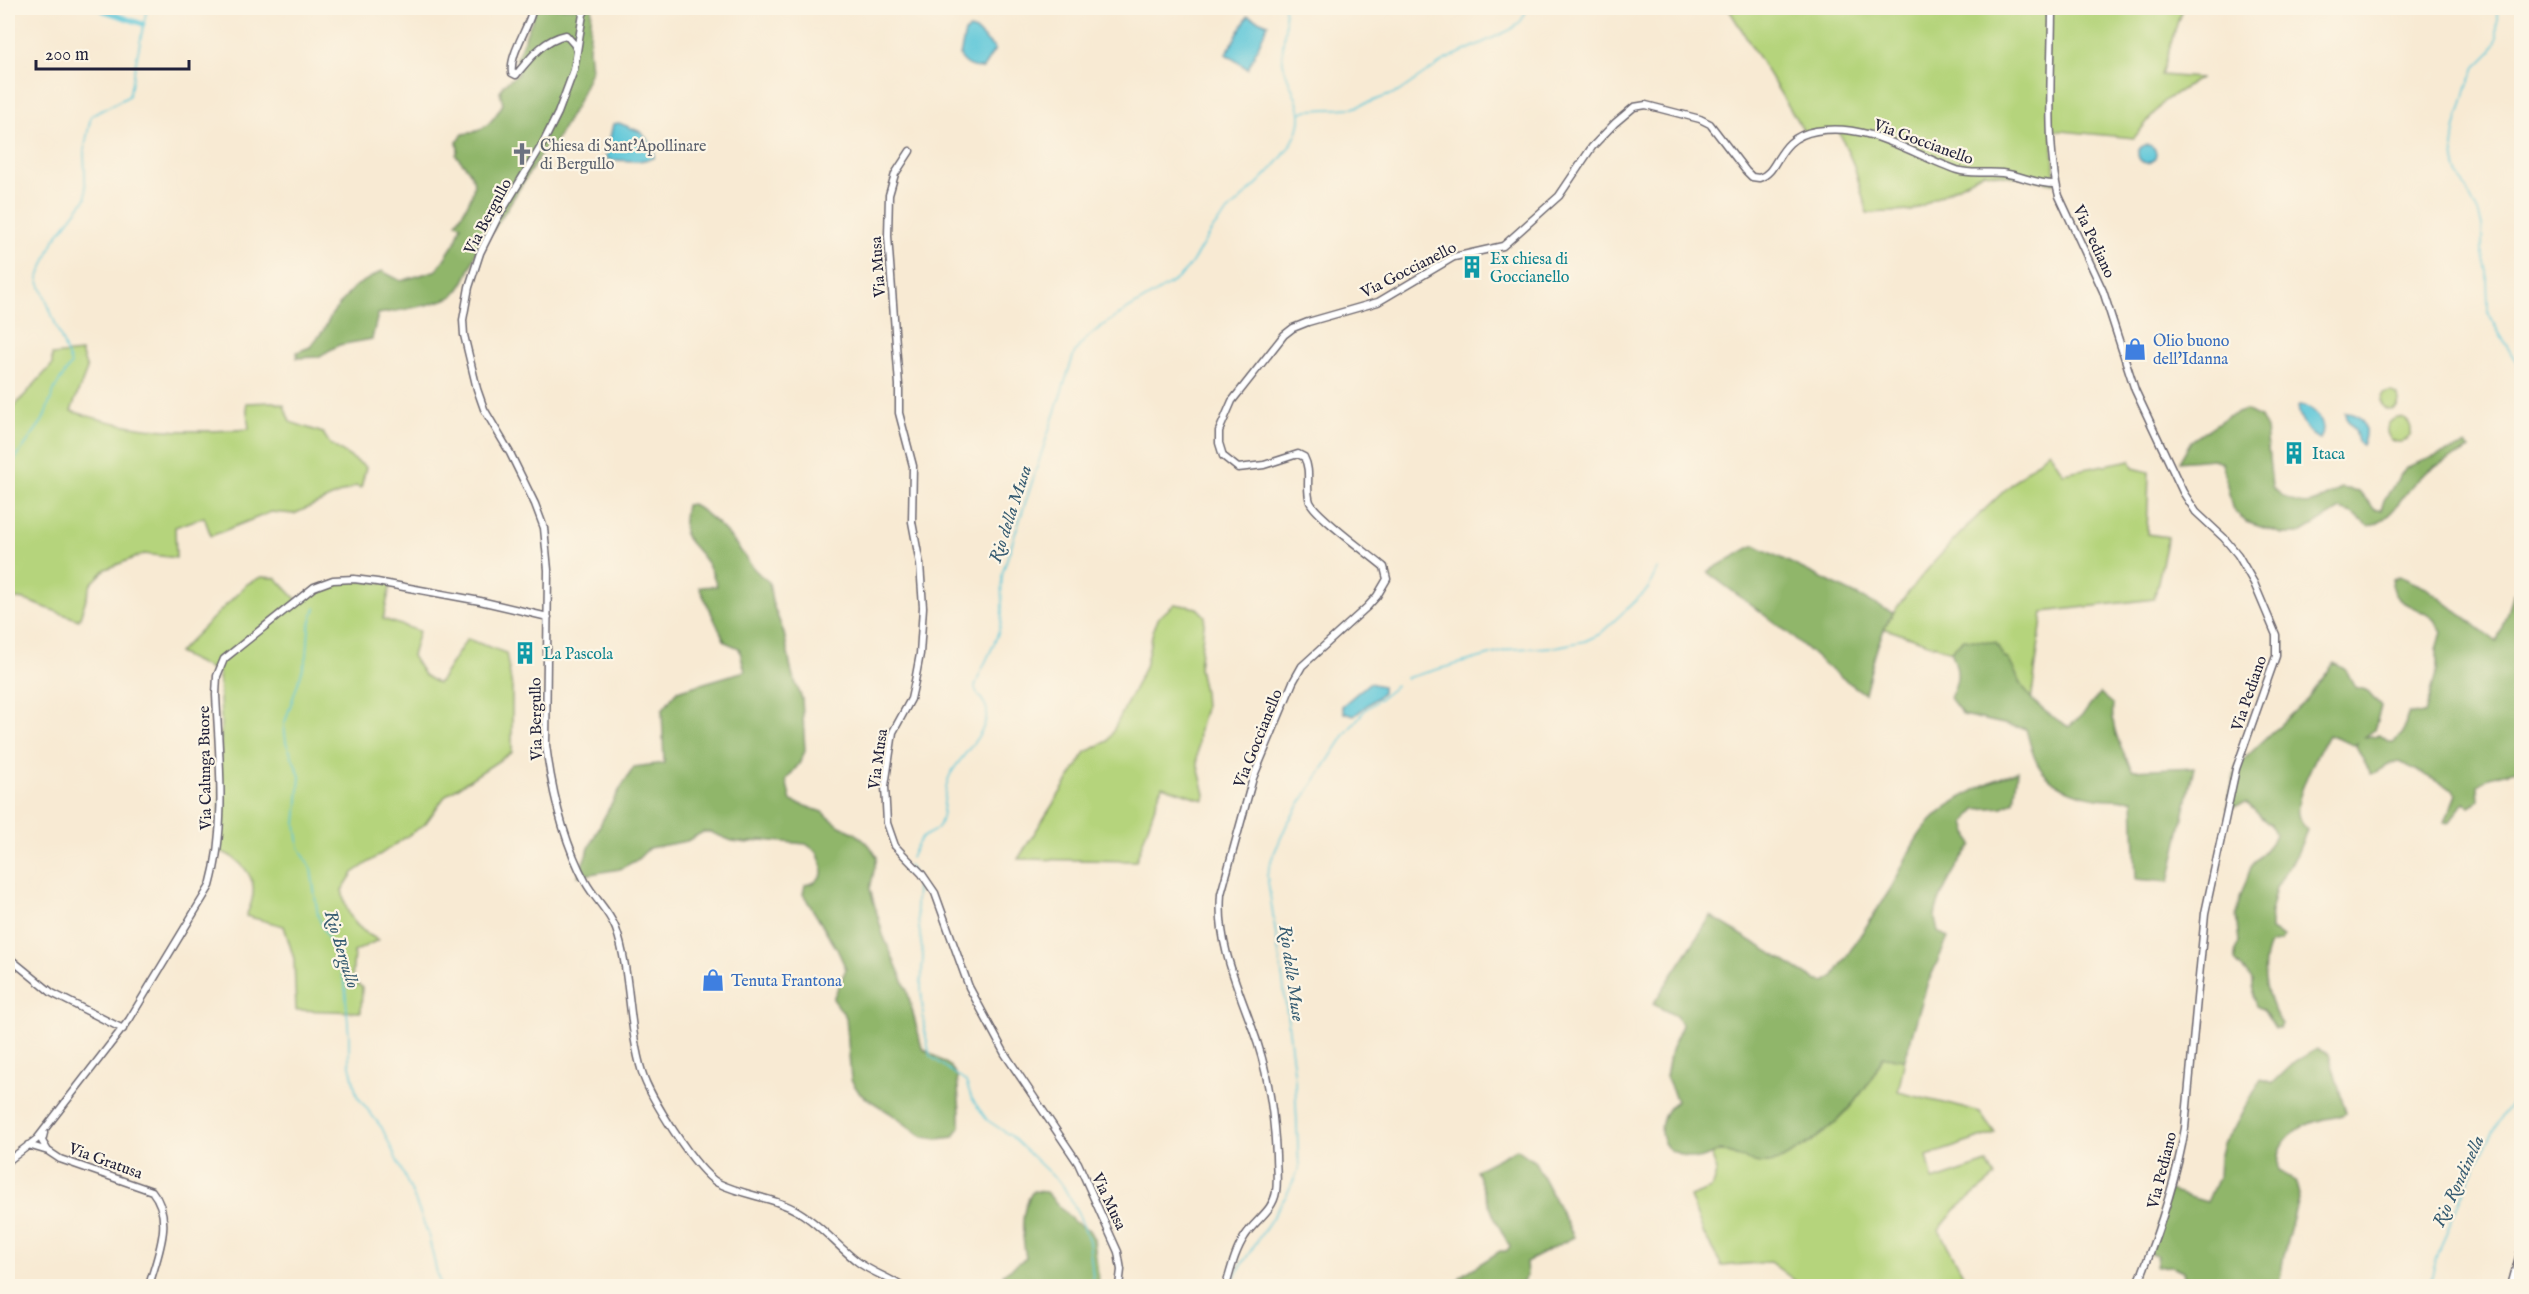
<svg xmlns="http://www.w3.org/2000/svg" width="2529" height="1294" font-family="'IM FELL English',serif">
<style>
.green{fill:#b5d47b;stroke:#6c7b5b;stroke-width:1.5}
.forest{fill:#90b66b;stroke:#596c53;stroke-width:1.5}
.water{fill:#5ec7d9;stroke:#40748a;stroke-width:1.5}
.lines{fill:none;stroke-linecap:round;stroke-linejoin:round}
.stream{stroke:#5ec7d9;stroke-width:1.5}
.canal{stroke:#5ec7d9;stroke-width:5}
.minor-casing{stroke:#6d6870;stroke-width:9}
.minor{stroke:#fff;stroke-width:6}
.labels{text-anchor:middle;stroke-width:4.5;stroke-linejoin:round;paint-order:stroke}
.street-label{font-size:16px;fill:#22223b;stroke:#fcf5e5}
.worship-label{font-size:16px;fill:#5b616d;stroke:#fcf5e5;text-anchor:start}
.culture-label{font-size:16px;fill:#0d838f;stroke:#fcf5e5;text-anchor:start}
.shop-label{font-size:16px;fill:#366cbe;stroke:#fcf5e5;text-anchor:start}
.water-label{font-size:18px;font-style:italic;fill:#375c72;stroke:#fcf5e5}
</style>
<rect width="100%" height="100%" fill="#fcf5e5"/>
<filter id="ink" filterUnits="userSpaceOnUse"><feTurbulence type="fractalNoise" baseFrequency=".0167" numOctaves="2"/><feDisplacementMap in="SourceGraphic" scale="12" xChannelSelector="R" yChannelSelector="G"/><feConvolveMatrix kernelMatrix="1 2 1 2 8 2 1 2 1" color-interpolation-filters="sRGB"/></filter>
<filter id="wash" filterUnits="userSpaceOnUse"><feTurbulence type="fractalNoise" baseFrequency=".008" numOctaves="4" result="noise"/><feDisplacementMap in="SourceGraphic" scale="24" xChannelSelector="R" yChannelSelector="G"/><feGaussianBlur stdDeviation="1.35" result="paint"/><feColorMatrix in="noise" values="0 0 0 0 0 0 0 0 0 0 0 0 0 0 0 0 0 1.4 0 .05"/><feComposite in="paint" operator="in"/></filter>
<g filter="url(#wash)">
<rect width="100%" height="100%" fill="#f8ead3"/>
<path class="green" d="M1728 8H2182L2161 75 2200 78 2164 101 2134 138 2052 130 2055 183 1984 172 1912 211 1867 213 1854 166 1839 131 1806 135Z
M81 352 87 369 71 411C89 416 107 422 126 425 166 433 208 432 249 429L246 403 273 402 284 405 290 422 323 433 330 444 366 467 361 488 356 486 294 514 271 512 211 536 204 517 175 527 176 558 144 554 106 569 91 584 79 620 25 600 8 598V410L12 409 52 365V355Z
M2381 401a9 9 0 1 1 18 0a9 9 0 1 1-18 0Z
M2387 430a12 12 0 1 1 24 0a12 12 0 1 1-24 0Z
M2049 451 2063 473 2130 460 2133 468 2149 472 2147 534 2168 537 2154 599 2043 612 2031 702 1964 639 1951 651 1883 628C1924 564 1992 500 2049 451Z
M261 577 276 578 299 602 328 584 355 581 391 583 383 619 419 631 412 656 424 675 438 684 467 639 506 653 512 687V752L446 795 425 824 353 873 342 890C347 917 354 927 378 940L354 952 352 981 362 987 361 1012 296 1010 294 959 284 926 246 916C257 893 257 877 236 860 231 856 226 853 219 851L221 720 219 673 178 653 247 584Z
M1175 604 1197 608 1205 616 1199 668 1204 692 1205 708 1199 730 1197 762 1205 794 1204 800 1162 786 1136 861 1018 859 1086 752 1108 741 1145 667 1153 631 1159 617Z
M1884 1056 1905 1059 1898 1092 1980 1112 1995 1133 1927 1156 1933 1181 1987 1163 1995 1177 1955 1210 1939 1230 1968 1283 1963 1286H1802L1770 1262 1722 1266 1704 1235 1690 1197 1711 1189 1717 1170 1711 1154C1730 1146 1749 1163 1769 1163 1777 1163 1787 1156 1794 1152 1835 1129 1863 1098 1884 1056Z"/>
<path class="forest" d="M537 8H592L589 49 591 71 576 106 554 144 548 143 492 232 483 234C475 253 469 279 455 294 447 303 392 312 378 314L372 339 339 345 318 357 297 358V352L310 347 323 331 332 314 354 287 382 271 401 281 437 270 456 241 461 225 456 223C463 212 477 193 473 179 471 170 461 162 456 155L458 150 457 142 463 134C485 132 493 121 503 104L500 92 503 85 518 74 517 57Z
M2246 410 2260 417 2266 429 2272 487C2299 512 2313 506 2341 488L2359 491 2375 510H2381L2384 500 2406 467 2466 445 2470 449C2455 457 2434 465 2421 477 2400 496 2397 517 2368 526L2352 513 2340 509 2299 534H2282L2246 522 2232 508 2222 462 2213 459 2179 462 2191 441 2228 416Z
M692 504C709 515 723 527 735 543 748 560 750 568 769 582L772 602 784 633 792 674 802 699 805 751 799 764 786 780 791 801 822 812 840 826 855 833 870 846 877 857 870 889 883 935 907 990 922 1048 950 1066 957 1076 960 1112V1126L954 1137 938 1139 923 1137 890 1113 860 1094 851 1080 846 1017 833 999 846 969 837 949 803 894 805 885 815 882 822 875V865L817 852 806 844 761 840 747 843 732 841 710 832H703L687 841 649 848 637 860 620 869 578 876C592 836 611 802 634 767L664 763 662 710 677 691 745 671 739 648 725 642 699 587 717 586C714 578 712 570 707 563 688 535 679 544 686 505Z
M1754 545 1893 613C1877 638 1872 666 1865 694L1827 667 1791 635 1707 572Z
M2399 576 2426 588 2497 642 2513 594 2521 605V769L2489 777 2478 785 2479 800 2469 806 2464 802 2449 823 2445 822 2456 794 2453 790 2399 761C2387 763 2382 772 2371 774L2356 746 2357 743 2354 745 2328 735C2319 751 2291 800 2299 818 2300 822 2305 826 2307 830L2297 854 2276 888 2271 908V930L2283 937 2281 941 2270 944C2258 969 2267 1003 2282 1024L2280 1028H2275L2264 1010 2256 1006 2253 997V980L2235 961V951L2239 942 2236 915 2240 898 2251 867 2271 843 2275 834 2271 825C2260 820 2256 809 2246 803L2227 808 2236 767 2306 700 2334 663 2346 670 2355 687 2366 690 2381 707 2374 730 2365 737 2380 735 2389 742H2394L2403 733 2408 713 2425 714 2437 670V649L2442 632C2439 629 2437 624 2434 620 2421 606 2386 605 2393 579Z
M1964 639 1996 643 2004 657 2009 660C2026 696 2034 707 2069 727L2086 711 2100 693 2113 704C2110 728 2121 748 2132 770L2194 767 2169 882 2136 879 2133 799C2103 801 2065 797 2043 772 2033 760 2030 743 2026 729L1963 715 1950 698C1960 678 1959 671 1951 651Z
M2018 771 2014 801 2003 807 1976 809 1965 823 1972 846C1960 858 1936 900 1935 917 1935 921 1937 927 1938 931L1948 938 1927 985 1905 1059 1883 1057C1863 1097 1837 1127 1798 1150 1789 1155 1779 1162 1769 1163 1753 1165 1735 1155 1720 1150 1714 1153 1704 1159 1698 1159 1690 1158 1673 1153 1667 1147 1655 1133 1663 1109 1677 1101L1666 1077 1671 1050 1682 1025 1676 1016 1653 1004 1711 916 1815 980 1825 982 1833 977C1852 948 1872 918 1891 888 1904 866 1912 839 1931 821 1954 797 1988 782 2018 771Z
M2317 1049 2329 1054 2346 1113C2338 1118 2332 1117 2324 1119 2297 1126 2275 1139 2279 1170L2296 1183 2299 1195 2285 1248 2279 1286H2186L2183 1271 2172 1266 2156 1267 2158 1256 2150 1254 2169 1191 2207 1202 2218 1177 2219 1158 2223 1143 2235 1127 2261 1079 2273 1083 2296 1061Z
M1517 1149 1535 1162 1574 1237 1526 1262 1527 1276 1520 1286H1455L1461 1276 1500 1251H1506L1510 1247 1494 1217 1476 1170Z
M1033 1191 1046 1192 1074 1222 1089 1230 1094 1239 1099 1286H1007L1003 1274 1026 1258C1022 1235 1019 1211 1033 1191Z"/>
<path class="water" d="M1248 16 1268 24 1248 69 1226 54Z
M970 29 976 31 995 49 983 68C973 69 964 64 960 56L965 32Z
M619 123 641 132 654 147V158L639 161 609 160 606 156 613 124Z
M2138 154a9 9 0 1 1 18 0a9 9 0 1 1-18 0Z
M2298 406C2315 405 2329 424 2320 439 2308 436 2299 418 2298 406Z
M2345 413C2364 412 2369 431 2362 445L2358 442 2355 430 2346 418Z
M1369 683 1382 686V693L1354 716 1344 713 1342 706Z"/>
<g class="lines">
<path class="stream" d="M2497 8V39L2491 52 2476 67 2467 86 2455 130 2453 148 2457 171 2479 215 2482 226V250L2487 272 2488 314 2522 372
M1300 113 1307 110 1353 108 1398 92 1445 60 1510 30 1521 21 1528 8
M8 469 43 420 55 388 71 364 38 279 54 240 86 198 84 151 91 116 129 96 147 8
M315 608 309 627 307 656 284 725 286 742 300 776 296 824 299 847 311 869 318 916 338 961 345 984 349 1037V1061L357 1096 382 1128 413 1195 428 1234 440 1286
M1406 678 1512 649 1555 647 1585 641 1600 634 1648 589 1657 569
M911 858C914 851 917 843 922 838 928 833 937 832 940 824 946 809 942 791 950 775 960 756 987 735 987 711 986 701 976 696 975 687 982 664 997 645 1001 622 1004 604 999 588 1003 571L1074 354C1089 327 1146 300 1173 282 1196 266 1201 241 1219 221 1241 196 1304 150 1300 114 1298 95 1285 78 1283 62 1280 43 1289 26 1284 8
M909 865 915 876 917 887 916 905 923 957 921 986 924 1027 930 1056 966 1082 972 1099 987 1120 1011 1136 1063 1186 1078 1213 1089 1241 1094 1286
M1229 1286 1232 1280 1286 1196 1299 1169 1295 1080 1283 982 1267 875 1272 858 1287 824 1346 733 1365 710 1396 686
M2430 1286C2433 1252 2495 1112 2522 1091"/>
<path class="canal" d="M101 8 104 11 143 24"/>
</g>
</g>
<g filter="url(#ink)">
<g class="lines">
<g class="minor-casing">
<path id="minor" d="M533 8C529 28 509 54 512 73L516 75C531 57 543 40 566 35L574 44 577 50
M587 8 583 14 574 70 558 113 542 145 497 219 480 253 469 287 463 320 464 335 477 389 484 409 510 453 535 504 544 528 548 570 546 745C552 792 563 841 586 883 595 899 609 911 616 929 631 971 628 1027 642 1072 649 1096 696 1171 718 1183 744 1196 774 1197 799 1212 822 1226 837 1246 858 1262 871 1272 888 1277 901 1286
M2052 8C2052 64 2045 144 2059 196L2103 291 2135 390 2183 492 2196 512 2224 538 2238 555 2254 583 2276 635V656L2236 769 2205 913 2185 1128C2176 1183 2158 1235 2137 1286
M910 151 895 174 889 195 888 236 899 385V413L913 466 912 522 920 564 923 607 920 654 915 681 911 699 893 732 885 786 887 823 895 846 922 874 935 893 969 987 1005 1054 1078 1163 1118 1252 1121 1270 1119 1286
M8 957 52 993 123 1029
M44 1133 42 1141 48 1151 60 1159 152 1191C175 1219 157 1256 149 1286
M28 1145 48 1151
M8 1161 37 1139 129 1020 210 886C227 825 219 757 216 695L217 676 224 659 314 587 333 580 354 579 377 582 480 601 548 617
M1226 1286C1231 1269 1235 1251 1245 1236 1255 1220 1273 1211 1276 1192 1278 1180 1276 1167 1276 1155 1274 1113 1268 1070 1253 1030 1237 985 1217 943 1221 894L1253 778 1293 682 1302 666 1367 607 1377 596 1387 579 1384 567C1369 554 1316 516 1310 502 1305 487 1312 472 1304 457L1298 454 1264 465 1238 468 1223 456 1219 443V431L1232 401 1284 335 1293 328 1308 322 1378 302 1454 257 1503 246 1559 196 1592 147 1615 123 1634 107 1646 105 1700 119 1710 124 1746 171 1752 177 1759 178C1780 173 1775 138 1816 131 1868 122 1911 154 1957 170 1973 175 1986 171 2002 173 2021 175 2038 185 2056 184
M2511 1286 2522 1246"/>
</g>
<use href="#minor" class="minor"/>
</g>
</g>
<defs>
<g id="church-bare" transform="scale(1.8)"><path d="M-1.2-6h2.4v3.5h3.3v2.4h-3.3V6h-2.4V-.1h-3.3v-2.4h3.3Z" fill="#6b7280" stroke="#fcf5e5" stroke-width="2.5" paint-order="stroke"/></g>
<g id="building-bare" transform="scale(1.8)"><path d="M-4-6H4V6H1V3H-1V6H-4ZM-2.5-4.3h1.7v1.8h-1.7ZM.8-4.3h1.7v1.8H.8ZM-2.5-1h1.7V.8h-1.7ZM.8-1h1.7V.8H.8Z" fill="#0f9aa8" stroke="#fcf5e5" stroke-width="2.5" paint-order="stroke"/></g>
<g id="shop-bare" transform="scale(1.8)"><path d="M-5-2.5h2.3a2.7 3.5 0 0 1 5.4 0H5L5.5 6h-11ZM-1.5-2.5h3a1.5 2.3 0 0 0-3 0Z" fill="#3f7fe0" stroke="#fcf5e5" stroke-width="2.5" paint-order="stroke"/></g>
</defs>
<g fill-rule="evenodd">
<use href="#church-bare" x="522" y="154"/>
<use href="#building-bare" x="1472" y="267"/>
<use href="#shop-bare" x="2135" y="349"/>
<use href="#building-bare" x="2294" y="453"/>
<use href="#building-bare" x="525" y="653"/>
<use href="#shop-bare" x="713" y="980"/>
</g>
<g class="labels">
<g class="street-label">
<text transform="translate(1924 141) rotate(20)" y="6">Via Goccianello</text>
<text transform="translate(487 216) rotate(-62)" y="6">Via Bergullo</text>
<text transform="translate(2095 241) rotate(65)" y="6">Via Pediano</text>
<text transform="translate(877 267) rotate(-94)" y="6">Via Musa</text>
<text transform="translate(1408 269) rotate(-27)" y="6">Via Goccianello</text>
<text transform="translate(2248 693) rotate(-71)" y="6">Via Pediano</text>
<text transform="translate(535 719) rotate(-91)" y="6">Via Bergullo</text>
<text transform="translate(1257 738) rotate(-68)" y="6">Via Goccianello</text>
<text transform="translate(877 759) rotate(-82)" y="6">Via Musa</text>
<text transform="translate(204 768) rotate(-91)" y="6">Via Calunga Buore</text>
<text transform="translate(106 1160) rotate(20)" y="6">Via Gratusa</text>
<text transform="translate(2161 1170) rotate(-76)" y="6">Via Pediano</text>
<text transform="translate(1110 1201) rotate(65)" y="6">Via Musa</text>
</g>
<g class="worship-label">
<text x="540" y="151">Chiesa di Sant'Apollinare<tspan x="540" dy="18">di Bergullo</tspan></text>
</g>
<g class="culture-label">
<text x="1490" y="264">Ex chiesa di<tspan x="1490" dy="18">Goccianello</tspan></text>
<text x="2312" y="459">Itaca</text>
<text x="543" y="659">La Pascola</text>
</g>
<g class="shop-label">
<text x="2153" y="346">Olio buono<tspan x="2153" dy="18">dell'Idanna</tspan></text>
<text x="731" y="986">Tenuta Frantona</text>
</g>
<g class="water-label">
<text transform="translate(1010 514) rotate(-72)" y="6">Rio della Musa</text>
<text transform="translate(342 949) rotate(73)" y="6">Rio Bergullo</text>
<text transform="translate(1292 973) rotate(82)" y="6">Rio delle Muse</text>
<text transform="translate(2458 1181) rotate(-65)" y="6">Rio Rondinella</text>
</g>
</g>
<rect width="2529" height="1294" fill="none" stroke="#fcf5e5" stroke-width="30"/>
<path d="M36 60v9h153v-9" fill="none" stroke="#22223b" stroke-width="3"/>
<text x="45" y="60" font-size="18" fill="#22223b" stroke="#fcf5e5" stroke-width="4.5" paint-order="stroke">200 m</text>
</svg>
